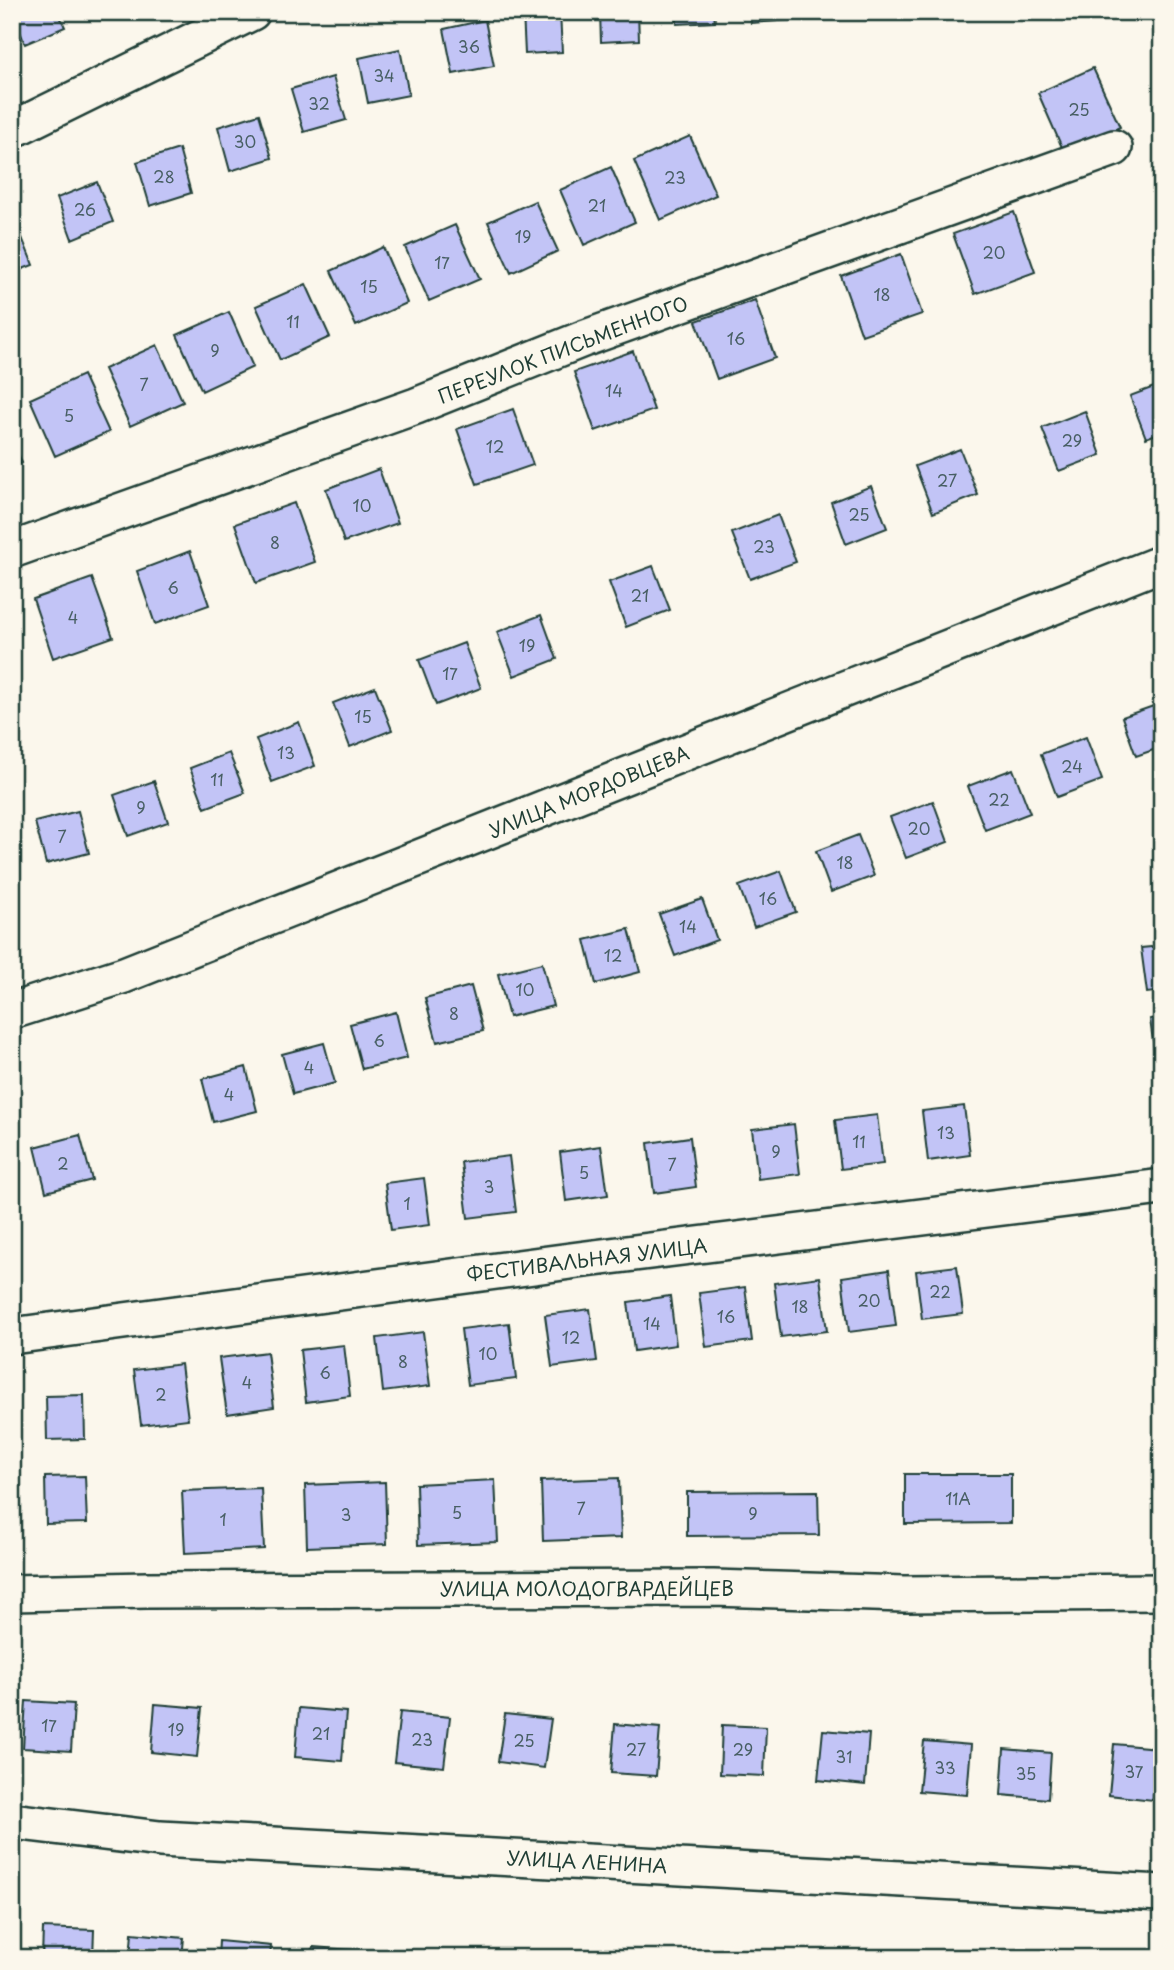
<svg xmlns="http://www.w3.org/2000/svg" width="1174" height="1970" font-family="'Playpen Sans',sans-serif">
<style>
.building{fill:#c2c4f6;stroke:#1f3d34;stroke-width:2}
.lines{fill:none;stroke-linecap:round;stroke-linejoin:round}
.minor-casing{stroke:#1f3d34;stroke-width:40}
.minor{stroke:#fbf7ec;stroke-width:35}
.labels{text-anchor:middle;stroke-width:5;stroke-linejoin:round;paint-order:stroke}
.number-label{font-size:16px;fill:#485f64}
.street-label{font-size:19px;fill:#1f3d34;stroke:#fbf7ec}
</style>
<rect width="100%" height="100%" fill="#fbf7ec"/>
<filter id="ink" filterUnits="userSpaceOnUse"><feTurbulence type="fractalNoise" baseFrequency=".0143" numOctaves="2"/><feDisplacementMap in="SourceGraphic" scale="14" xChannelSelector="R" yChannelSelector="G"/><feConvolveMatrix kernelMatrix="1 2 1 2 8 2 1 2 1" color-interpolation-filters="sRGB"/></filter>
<g filter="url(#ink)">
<path class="building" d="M12 12H58L65 27 25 44Z
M523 12H560L562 52 525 54Z
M600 12H638L639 40 601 42Z
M677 12H714L715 22 677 24Z
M750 12H791L792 20 751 23Z
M485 20 494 66 453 74 444 29Z
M400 49 409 95 368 103 359 58Z
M1093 68 1120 127 1064 152 1038 93Z
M333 77 346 120 304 132 291 89Z
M259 114 272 158 230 171 218 127Z
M690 136 716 195 660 220 634 161Z
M179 149 191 193 150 206 137 162Z
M611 167 635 222 584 245 560 190Z
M97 182 113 222 72 239 57 198Z
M535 201 558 251 511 273 488 222Z
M1014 212 1035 272 975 294 953 234Z
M17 225 33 265 12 273V227Z
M455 225 480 279 429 301 405 247Z
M383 247 407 303 356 326 331 271Z
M901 254 922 314 862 335 841 276Z
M306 284 330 337 280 360 256 306Z
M755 300 775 358 717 379 696 321Z
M229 312 253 367 202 391 177 335Z
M157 345 183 402 130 426 104 369Z
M633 351 654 410 595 431 574 372Z
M83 375 109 432 55 456 30 399Z
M1162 384V432L1146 438 1130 396Z
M513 409 533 465 477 484 457 429Z
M1085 411 1101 455 1059 471 1042 428Z
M12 440 22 463 12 467Z
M960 449 978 495 933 513 915 466Z
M379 469 398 523 344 542 326 489Z
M871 486 887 528 846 544 831 502Z
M294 503 315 562 256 583 235 524Z
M778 515 796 562 750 579 732 533Z
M190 551 209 605 155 624 137 571Z
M653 566 670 610 626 627 609 582Z
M92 578 113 637 53 658 33 599Z
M541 615 557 659 514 676 497 632Z
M464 643 481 688 436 705 419 660Z
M375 687 392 730 350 747 333 703Z
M1162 703V747L1136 756 1122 717Z
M299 722 315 766 272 782 256 739Z
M1086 737 1102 780 1057 797 1041 754Z
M229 753 245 793 205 808 190 768Z
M1013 769 1030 813 985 830 968 786Z
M154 781 168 822 128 836 114 795Z
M933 801 948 842 906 858 890 817Z
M78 811 89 853 46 864 35 822Z
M858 835 874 876 831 892 816 851Z
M781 871 796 912 754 927 739 886Z
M702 899 717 940 675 956 659 914Z
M629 929 640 972 596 984 585 940Z
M1162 946V991L1147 993 1141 948Z
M542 963 553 1006 509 1017 498 974Z
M471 986 483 1031 437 1042 425 998Z
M396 1012 407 1058 362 1069 350 1024Z
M1162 1017V1063L1156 1064 1150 1019Z
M324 1043 335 1083 293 1094 282 1054Z
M246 1067 257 1111 213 1122 202 1079Z
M964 1106 970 1155 928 1161 922 1111Z
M877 1115 883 1164 841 1169 835 1120Z
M794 1124 800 1174 758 1179 752 1129Z
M80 1135 92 1180 46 1192 35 1147Z
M690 1137 696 1187 654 1193 648 1143Z
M601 1146 608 1195 566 1201 560 1152Z
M509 1156 516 1212 468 1218 461 1162Z
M424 1178 430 1225 391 1230 385 1183Z
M957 1266 963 1314 922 1319 916 1271Z
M889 1270 896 1326 849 1332 842 1277Z
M820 1277 827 1331 781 1337 774 1283Z
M745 1287 752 1341 706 1347 699 1293Z
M670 1296 676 1345 634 1351 628 1302Z
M590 1309 597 1361 552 1367 545 1315Z
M509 1323 516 1379 468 1385 461 1329Z
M423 1332 430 1386 383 1392 377 1338Z
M344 1345 350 1396 306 1402 300 1350Z
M267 1352 274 1407 227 1414 219 1358Z
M181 1364 188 1419 141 1425 134 1370Z
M84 1395 85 1439 47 1440 46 1396Z
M905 1474H1011V1523L905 1524Z
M85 1476 87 1523 46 1524 45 1477Z
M619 1478 621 1538 543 1541 541 1481Z
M495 1480 498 1542 418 1545 416 1484Z
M385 1482 387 1544 307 1547 305 1485Z
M261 1488 264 1549 185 1553 182 1491Z
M818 1491 819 1535 687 1536V1492Z
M26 1701 74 1704 71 1751 23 1748Z
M155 1704 202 1708 197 1757 151 1752Z
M299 1708 346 1712 342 1761 295 1757Z
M400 1712 450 1717 444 1767 394 1762Z
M505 1714 551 1719 544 1768 498 1762Z
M615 1724 660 1728 656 1776 611 1773Z
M722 1725 766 1727 764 1776 720 1774Z
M823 1730 869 1734 865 1785 818 1780Z
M924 1741 971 1745 967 1795 919 1791Z
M1114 1744 1158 1748 1153 1800 1109 1795Z
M1004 1749 1051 1753 1048 1799 1001 1795Z
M43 1928 94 1930 93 1958H42Z
M132 1933 184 1938 182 1958H130Z
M219 1941 271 1946 270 1958H218Z
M313 1947 364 1951V1958H312Z
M404 1953 457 1955V1958H404Z"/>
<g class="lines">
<g class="minor-casing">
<path id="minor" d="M12 130 252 12
M12 550 416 406 583 339 1114 148
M12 1011 124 975 1162 563
M12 1336 578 1260 1162 1187
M12 1593 147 1590 713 1588 904 1594 1162 1592
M12 1821 160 1839 1162 1893"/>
</g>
<use href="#minor" class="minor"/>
</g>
</g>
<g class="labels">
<g class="number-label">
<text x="469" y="53">36</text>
<text x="384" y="82">34</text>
<text x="319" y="110">32</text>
<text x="1079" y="116">25</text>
<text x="245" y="148">30</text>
<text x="164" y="183">28</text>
<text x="675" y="184">23</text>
<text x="597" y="212">21</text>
<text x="85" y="216">26</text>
<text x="523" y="243">19</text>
<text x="994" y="259">20</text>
<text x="442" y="269">17</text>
<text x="369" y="293">15</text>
<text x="882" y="301">18</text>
<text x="293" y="328">11</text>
<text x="736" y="345">16</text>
<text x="215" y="357">9</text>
<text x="144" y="391">7</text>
<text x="614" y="397">14</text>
<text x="69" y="422">5</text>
<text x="1072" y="447">29</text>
<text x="495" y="453">12</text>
<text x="947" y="487">27</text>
<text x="362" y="512">10</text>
<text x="859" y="521">25</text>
<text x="275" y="549">8</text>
<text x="764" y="553">23</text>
<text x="173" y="594">6</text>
<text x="640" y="602">21</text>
<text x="73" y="624">4</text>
<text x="527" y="652">19</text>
<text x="450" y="680">17</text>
<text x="363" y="723">15</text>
<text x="286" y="759">13</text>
<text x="1072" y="773">24</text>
<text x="217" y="786">11</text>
<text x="999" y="806">22</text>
<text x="141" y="814">9</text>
<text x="919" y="835">20</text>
<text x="62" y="843">7</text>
<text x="845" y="869">18</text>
<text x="768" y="905">16</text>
<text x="688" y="933">14</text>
<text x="613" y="962">12</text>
<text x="525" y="996">10</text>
<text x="454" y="1020">8</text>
<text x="379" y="1047">6</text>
<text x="309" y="1074">4</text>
<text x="229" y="1101">4</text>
<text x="946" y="1139">13</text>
<text x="859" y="1148">11</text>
<text x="776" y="1158">9</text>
<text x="63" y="1170">2</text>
<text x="672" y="1171">7</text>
<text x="584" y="1179">5</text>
<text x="489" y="1193">3</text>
<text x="407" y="1210">1</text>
<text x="940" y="1298">22</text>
<text x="869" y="1307">20</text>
<text x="800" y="1313">18</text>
<text x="726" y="1323">16</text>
<text x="652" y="1330">14</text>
<text x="571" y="1344">12</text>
<text x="488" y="1360">10</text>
<text x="403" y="1368">8</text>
<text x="325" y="1379">6</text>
<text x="247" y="1389">4</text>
<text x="161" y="1401">2</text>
<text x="958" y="1505">11А</text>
<text x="581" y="1515">7</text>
<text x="457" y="1519">5</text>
<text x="753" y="1520">9</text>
<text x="346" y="1521">3</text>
<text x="223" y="1526">1</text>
<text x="49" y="1732">17</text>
<text x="176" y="1736">19</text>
<text x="321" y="1740">21</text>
<text x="422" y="1746">23</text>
<text x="524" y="1747">25</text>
<text x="636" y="1756">27</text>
<text x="743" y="1756">29</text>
<text x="844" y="1763">31</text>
<text x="945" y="1774">33</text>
<text x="1134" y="1778">37</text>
<text x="1026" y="1780">35</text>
</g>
<g class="street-label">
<text transform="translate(563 350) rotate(-21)" y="7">ПЕРЕУЛОК ПИСЬМЕННОГО</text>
<text transform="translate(589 792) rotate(-22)" y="7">УЛИЦА МОРДОВЦЕВА</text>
<text transform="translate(587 1260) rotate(-7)" y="7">ФЕСТИВАЛЬНАЯ УЛИЦА</text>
<text x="587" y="1596">УЛИЦА МОЛОДОГВАРДЕЙЦЕВ</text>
<text transform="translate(587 1862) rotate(3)" y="7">УЛИЦА ЛЕНИНА</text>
</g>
</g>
<rect width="1174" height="1970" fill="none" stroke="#fbf7ec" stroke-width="42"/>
<rect x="21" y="21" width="1132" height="1928" fill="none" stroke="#1f3d34" stroke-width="2.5" filter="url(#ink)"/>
</svg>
